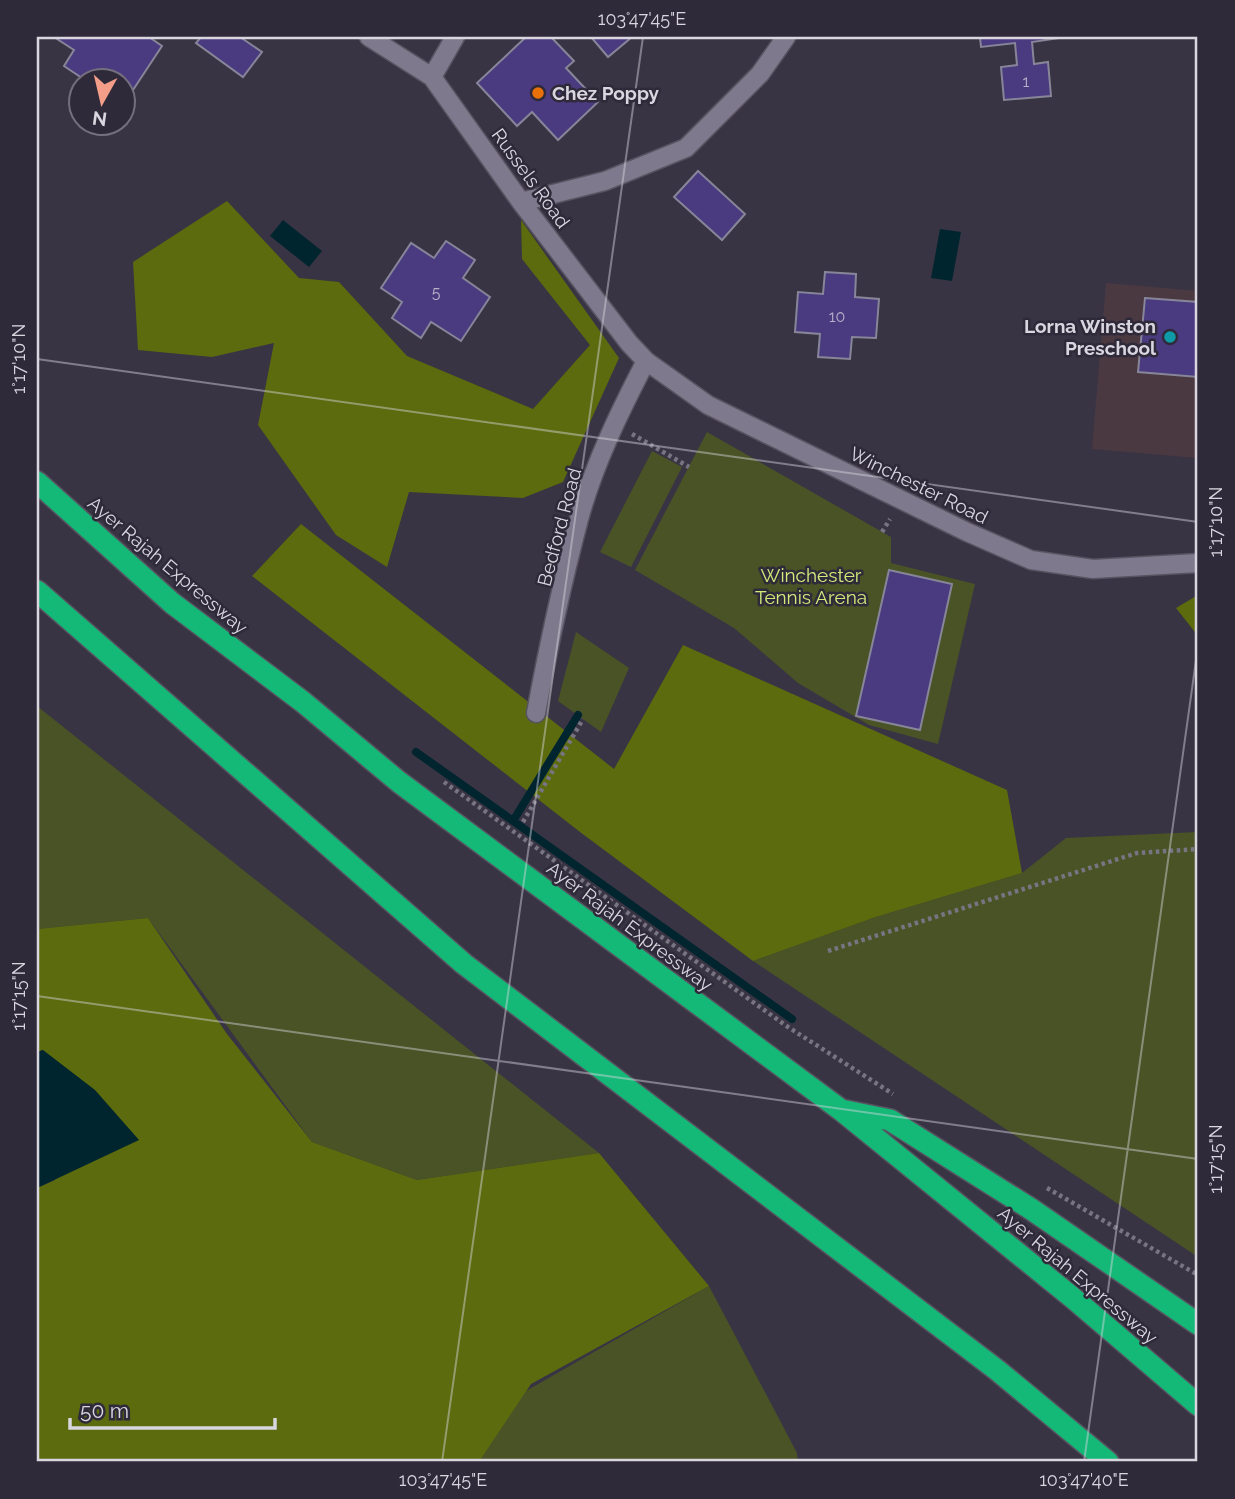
<svg xmlns="http://www.w3.org/2000/svg" width="1235" height="1499" font-family="Raleway,sans-serif">
<style>
.education{fill:#4b3942}
.green{fill:#495326}
.forest{fill:#5b6b0d}
.water{fill:#00252e}
.lines{fill:none;stroke-linecap:round;stroke-linejoin:round}
.stream{stroke:#00252e;stroke-width:8}
.building{fill:#4a3b80;stroke:#878598;stroke-width:2}
.minor-casing{stroke:#585361;stroke-width:21}
.motorway-casing{stroke:#585361;stroke-width:24}
.path{stroke:#787482;stroke-width:4.5;stroke-dasharray:3.5 3.5;stroke-linecap:butt}
.minor{stroke:#7e798c;stroke-width:18}
.motorway{stroke:#14b978;stroke-width:21}
.ticks{fill:none;stroke:#d9d6e0;stroke-width:2;stroke-opacity:0.45}
.food-dot{fill:#e8710a;stroke:#2f2a3a;stroke-width:2.5}
.culture-dot{fill:#0f9aa8;stroke:#2f2a3a;stroke-width:2.5}
.labels{text-anchor:middle;stroke-width:5;stroke-linejoin:round;paint-order:stroke}
.number-label{font-size:16px;fill:#b5afc8}
.poi-label{font-size:19px;font-weight:bold;fill:#d9d6e0;stroke:#2f2a3a;text-anchor:start}
.street-label{font-size:19px;fill:#d9d6e0;stroke:#2f2a3a}
.park-label{font-size:19px;fill:#d1ea79;stroke:#2f2a3a}
.neatline{fill:none;stroke:#d9d6e0;stroke-width:2.5}
.ticks-label{font-size:18px;text-anchor:middle;fill:#d9d6e0}
</style>
<rect width="100%" height="100%" fill="#393444"/>
<path class="education" d="M1106 283 1198 291V458L1092 449Z"/>
<path class="green" d="M707 432 891 537V563L975 584 938 744 869 725 798 683 734 628 635 570Z
M652 451 682 467 631 567 600 552Z
M576 632 629 668 601 732 558 701Z
M37 706 599 1153 417 1180 312 1142 148 918 37 929Z
M1198 832V1257L753 961 876 917 1022 873 1066 838Z
M709 1286 797 1453 798 1462H479L526 1391Z"/>
<path class="forest" d="M227 201 299 278 339 282 407 356 533 409 590 345 522 259 521 220 619 358 563 482 523 498 409 492 387 567 336 535 258 425 274 343 212 357 138 350 133 262Z
M301 524 614 769 683 645 1007 790 1022 873 876 917 753 961 580 832 252 576Z
M1198 595V636L1176 608Z
M148 918 227 1034 312 1142 417 1180 599 1153 709 1286 531 1384 479 1462H37V1188L55 1180 43 1050 37 1052V929Z"/>
<path class="water" d="M283 220 322 251 309 267 270 236Z
M940 229 961 232 952 281 931 278Z
M43 1050 95 1090 139 1140 37 1188V1052Z"/>
<g class="lines">
<path class="stream" d="M416 752 792 1019
M513 821 578 715"/>
</g>
<path class="building" d="M54 37H149L162 46 133 90 122 84V80H118L104 71 97 80H85L64 66 74 50Z
M201 37H240L262 52 243 77 196 43Z
M526 37H551L574 61 566 68 598 102 558 140 532 112 517 126 477 83Z
M591 37H632L608 57Z
M980 37H1066L1032 42 1034 64 1048 62 1051 96 1004 100 1001 67 1017 65 1015 43 981 47Z
M698 171 745 214 722 240 674 197Z
M446 241 475 260 463 278 490 297 461 341 431 322 421 338 392 318 402 302 381 288 411 243 434 258Z
M825 272 856 274 855 297 879 299 876 338 852 337 850 359 818 357 820 334 795 332 798 292 823 294Z
M1145 298 1198 302V377L1138 372Z
M889 570 952 584 920 730 856 716Z"/>
<g class="lines">
<g class="minor-casing">
<path id="minor" d="M369 37 432 77 521 202 629 343 646 361 708 405 967 532 1031 560 1093 569 1198 563
M432 77 455 37
M521 202 605 181 686 148 760 74 786 37
M536 713C548 648 562 583 579 519 594 464 620 411 646 361"/>
</g>
<g class="motorway-casing">
<path id="motorway" d="M37 482 172 603 303 702 399 782 841 1110 1073 1298 1198 1405
M37 591 464 964 997 1370 1108 1462
M841 1110 890 1120 1031 1209 1198 1324"/>
</g>
<path class="path" d="M632 434 689 467
M882 532 890 519
M444 782 788 1027 893 1094
M523 822 583 719
M828 951 1137 853 1198 849
M1047 1188 1198 1275"/>
<use href="#minor" class="minor"/>
<use href="#motorway" class="motorway"/>
</g>
<path class="ticks" d="M37 359 1198 522M37 996 1198 1159M442 1462 643 37M1084 1462 1198 646"/>
<circle class="food-dot" cx="538" cy="93" r="7"/>
<circle class="culture-dot" cx="1170" cy="337" r="7"/>
<g class="labels">
<g class="number-label">
<text x="1026" y="87">1</text>
<text x="436" y="298">5</text>
<text x="837" y="322">10</text>
</g>
<g class="poi-label">
<text x="552" y="100">Chez Poppy</text>
<text x="1156" y="333" text-anchor="end">Lorna Winston<tspan x="1156" dy="22">Preschool</tspan></text>
</g>
<g class="street-label">
<text transform="translate(531 178) rotate(54)" y="7">Russels Road</text>
<text transform="translate(919 485) rotate(26)" y="7">Winchester Road</text>
<text transform="translate(559 527) rotate(-75)" y="7">Bedford Road</text>
<text transform="translate(168 565) rotate(40)" y="7">Ayer Rajah Expressway</text>
<text transform="translate(630 926) rotate(37)" y="7">Ayer Rajah Expressway</text>
<text transform="translate(1078 1275) rotate(40)" y="7">Ayer Rajah Expressway</text>
</g>
<g class="park-label">
<text x="811" y="582">Winchester<tspan x="811" dy="22">Tennis Arena</tspan></text>
</g>
</g>
<rect width="1235" height="1499" fill="none" stroke="#2f2a3a" stroke-width="77"/>
<g transform="translate(102 102) rotate(188)"><circle r="33" fill="#2f2a3a" stroke="#736f7c" stroke-width="2"/>
<path d="M0-5L12 26L0 18L-12 26Z" fill="#f49e89"/>
<text y="-10" font-size="19" font-weight="bold" text-anchor="middle" fill="#d9d6e0">N</text>
</g>
<path d="M70 1418v10h205v-10" fill="none" stroke="#d9d6e0" stroke-width="3.5"/>
<text x="80" y="1418" font-size="21" fill="#d9d6e0" stroke="#2f2a3a" stroke-width="5" paint-order="stroke">50 m</text>
<rect x="38" y="38" width="1158" height="1422" class="neatline"/>
<g class="ticks-label">
<text x="642" y="25">103°47'45"E</text>
<text transform="translate(19 359) rotate(-90)" y="6">1°17'10"N</text>
<text transform="translate(1216 522) rotate(-90)" y="6">1°17'10"N</text>
<text transform="translate(19 996) rotate(-90)" y="6">1°17'15"N</text>
<text transform="translate(1216 1159) rotate(-90)" y="6">1°17'15"N</text>
<text x="443" y="1486">103°47'45"E</text>
<text x="1084" y="1486">103°47'40"E</text>
</g>
</svg>
